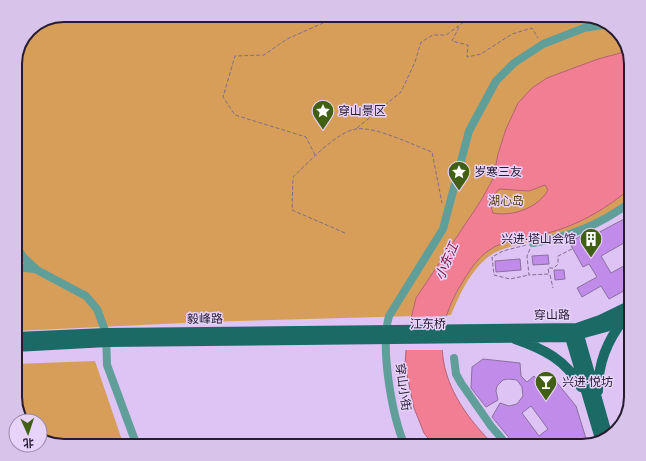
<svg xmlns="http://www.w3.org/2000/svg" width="646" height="461" font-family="'Source Sans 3','Noto Sans SC',sans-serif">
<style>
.green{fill:#d79e5a}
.water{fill:#f27e94;stroke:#b56175;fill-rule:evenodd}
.pier{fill:#dec3f5}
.building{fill:#c18be9;stroke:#8a719e;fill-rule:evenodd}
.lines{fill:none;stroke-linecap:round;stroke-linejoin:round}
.path{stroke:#7f6d8e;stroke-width:1;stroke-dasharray:4 2;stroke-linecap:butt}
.minor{stroke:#609e99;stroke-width:8}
.major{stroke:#1c6a66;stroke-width:10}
.labels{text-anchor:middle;stroke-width:3;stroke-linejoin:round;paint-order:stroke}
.poi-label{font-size:12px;fill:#261c2e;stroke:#e8d3fb;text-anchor:start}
.park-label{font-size:12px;fill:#583911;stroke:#e8d3fb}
.street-label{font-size:12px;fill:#261c2e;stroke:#e8d3fb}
.water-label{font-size:13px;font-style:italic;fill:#7a1132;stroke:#e8d3fb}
.rim{fill:none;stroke:#261c2e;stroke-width:2}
</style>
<rect width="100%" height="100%" fill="#dec3f5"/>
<path class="green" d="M64 15H583C616 26 622 27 631 63V199C608 215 582 230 555 237 536 242 515 243 496 252 474 263 460 293 451 315L205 322 15 331V60L31 27Z
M95 361 123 443 116 446H63L40 438V421H26L15 400V364Z"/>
<path class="water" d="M628 51 631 63V188C608 207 584 222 555 231 538 236 504 240 491 249 476 258 469 272 460 286 423 348 448 400 495 446H434L424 433 414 408 405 365 407 335 416 298 480 202 493 179 498 154 506 129 518 103 532 88 547 78 598 59ZM545 185 548 190C538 208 512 217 493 213 489 203 493 196 499 189L529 191Z"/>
<path class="pier" d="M449 316 446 324 445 350H404L405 335 409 317Z"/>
<path class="building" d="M624 219 631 231V239L601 256 611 273 631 262V287L609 299 601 286 582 297 577 288 597 277 589 264 583 267 569 242 585 234 586 236 592 232 594 235Z
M548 255 549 264 533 265 532 256Z
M520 259 521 270 496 272 495 261Z
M554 270H564L565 279 555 280Z
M483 359 520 363 521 376 527 382 534 376 539 381 549 373 576 406 588 445 516 446 492 417 500 403 509 406 517 404 523 396 522 387 517 380 508 379 503 380 497 386 496 391 498 400 486 407 471 388 472 367ZM531 406 548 429 539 436 522 413Z"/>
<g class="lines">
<path class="path" d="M459 27 452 41 468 45 467 57 481 54 512 34 532 28 538 38
M357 128 401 92 415 62 421 42 433 35H446L468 19 463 15
M315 155 306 137 235 115 223 97 235 56 264 55 287 39 341 15
M345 233 292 210 293 177C308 163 336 132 356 129 375 126 413 145 432 152L442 203
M526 245 503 251 492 257 494 275 510 279 529 275
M530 249 527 256 529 275 549 274 548 268H554L558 264V256L572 249
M550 275 553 288"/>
<path class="minor" d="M15 243 23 257 37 270 86 296 97 309 106 333 107 365 137 446
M533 243C572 236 599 225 631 202
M15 267 35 269
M454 358 456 374 461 383 491 426 508 446
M405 446C392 416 380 348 389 316L443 229 469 131 496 81 514 63 543 44 584 28 609 24"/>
<path class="major" d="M577 328 600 320 631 305
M573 336 606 327 631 314
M15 337 106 333 577 328 608 437
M515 339C544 349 566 360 581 387
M15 347 107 342 570 337 601 442
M598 391C598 363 607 341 624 319"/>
</g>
<defs>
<g id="sight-pin" transform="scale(1.15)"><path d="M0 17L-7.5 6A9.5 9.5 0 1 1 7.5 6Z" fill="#416014" stroke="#e8d3fb"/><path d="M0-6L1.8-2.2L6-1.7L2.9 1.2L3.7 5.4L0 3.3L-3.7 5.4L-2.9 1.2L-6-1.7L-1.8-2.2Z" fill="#fff"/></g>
<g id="building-pin" transform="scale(1.15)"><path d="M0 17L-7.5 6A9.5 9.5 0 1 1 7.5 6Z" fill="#416014" stroke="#e8d3fb"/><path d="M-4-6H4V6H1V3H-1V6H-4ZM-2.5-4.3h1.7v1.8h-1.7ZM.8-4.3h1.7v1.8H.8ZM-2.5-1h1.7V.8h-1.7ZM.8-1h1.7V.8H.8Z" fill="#fff"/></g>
<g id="bar-pin" transform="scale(1.15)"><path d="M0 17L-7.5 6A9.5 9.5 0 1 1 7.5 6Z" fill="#416014" stroke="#e8d3fb"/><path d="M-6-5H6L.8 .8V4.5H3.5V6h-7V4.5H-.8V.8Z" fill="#fff"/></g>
</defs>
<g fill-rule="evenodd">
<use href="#sight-pin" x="323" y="111"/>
<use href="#sight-pin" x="459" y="172"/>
<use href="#building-pin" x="591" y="239"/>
<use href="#bar-pin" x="546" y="382"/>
</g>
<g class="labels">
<g class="poi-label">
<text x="338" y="115">穿山景区</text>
<text x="474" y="176">岁寒三友</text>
<text x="576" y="243" text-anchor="end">兴进·塔山会馆</text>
<text x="562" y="386">兴进·悦坊</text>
</g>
<g class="park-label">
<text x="506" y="205">湖心岛</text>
</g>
<g class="street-label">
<text transform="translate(552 315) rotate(-1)" y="4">穿山路</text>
<text transform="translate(205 319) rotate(-1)" y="4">毅峰路</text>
<text transform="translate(428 324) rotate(-1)" y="4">江东桥</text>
<text transform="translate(403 387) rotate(82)" y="4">穿山小街</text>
</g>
<g class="water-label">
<text transform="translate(446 261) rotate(-67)" y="5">小东江</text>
</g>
</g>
<path d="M0 0H646V461H0ZM64 22H582A42 42 0 0 1 624 64V397A42 42 0 0 1 582 439H64A42 42 0 0 1 22 397V64A42 42 0 0 1 64 22Z" fill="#d8c4eb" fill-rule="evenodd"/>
<path class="rim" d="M64 22H582A42 42 0 0 1 624 64V397A42 42 0 0 1 582 439H64A42 42 0 0 1 22 397V64A42 42 0 0 1 64 22Z"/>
<g transform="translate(28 433) rotate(177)"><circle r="19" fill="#e8d3fb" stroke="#9a8aa9"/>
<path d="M0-3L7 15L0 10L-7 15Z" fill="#416014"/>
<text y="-6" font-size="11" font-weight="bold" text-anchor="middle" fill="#261c2e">北</text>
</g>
</svg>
